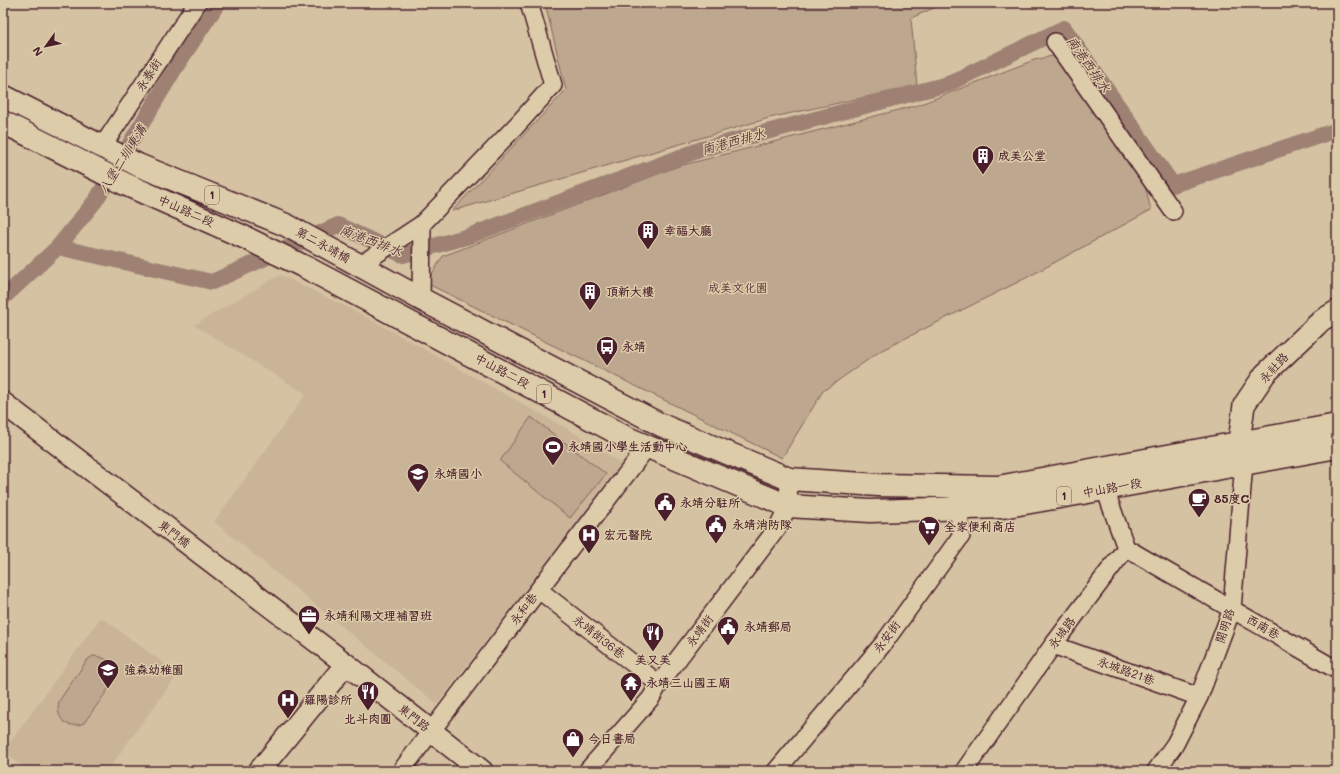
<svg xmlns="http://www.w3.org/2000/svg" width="1340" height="774" font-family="Mali,'LXGW WenKai TC',sans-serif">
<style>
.built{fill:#c9b498}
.green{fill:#bda78e;stroke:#84635c}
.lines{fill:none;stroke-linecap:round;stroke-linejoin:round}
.canal{stroke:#9e8173;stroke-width:16}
.minor-casing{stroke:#4a1f2b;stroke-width:20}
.tertiary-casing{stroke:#4a1f2b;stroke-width:24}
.primary-casing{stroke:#4a1f2b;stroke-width:25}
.minor{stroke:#dca;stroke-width:17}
.tertiary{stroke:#dca;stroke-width:21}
.primary{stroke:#dca;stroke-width:22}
.labels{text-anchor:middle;stroke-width:3;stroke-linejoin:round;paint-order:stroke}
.shield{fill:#dca;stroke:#765351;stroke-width:1}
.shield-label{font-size:11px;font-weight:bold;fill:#4a1f2b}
.street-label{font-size:12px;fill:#4a1f2b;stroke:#dca}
.poi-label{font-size:12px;font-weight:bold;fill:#4a1f2b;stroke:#dca;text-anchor:start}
.park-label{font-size:12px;fill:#5b333a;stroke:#dca}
.water-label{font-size:13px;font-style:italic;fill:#5b3339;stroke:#dca}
</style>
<rect width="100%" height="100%" fill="#d4c2a2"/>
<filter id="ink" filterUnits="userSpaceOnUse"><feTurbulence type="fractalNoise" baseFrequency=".025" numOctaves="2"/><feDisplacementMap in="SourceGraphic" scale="8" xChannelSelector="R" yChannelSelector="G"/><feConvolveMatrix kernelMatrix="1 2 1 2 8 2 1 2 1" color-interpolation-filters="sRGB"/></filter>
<g filter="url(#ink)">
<path class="built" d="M280 275 361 314 582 437 623 465 437 704 214 522 306 394 194 325Z
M101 617 178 674 107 771H29L3 752Z"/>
<path class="green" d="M545 3H945L911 18 917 86 769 118 452 211 566 90Z
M1052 56 1065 67 1145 186 1151 210 1026 278 882 350 823 391 782 458 426 283 443 256 679 166 918 105 1034 60Z
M531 417 606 474 570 518 500 461Z
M93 656C106 657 117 663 114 678 113 685 90 714 84 723 67 730 55 719 59 701L87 660Z"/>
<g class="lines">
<path class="canal" d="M58 247 212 282 338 225 403 255 469 236 702 149 948 84 1064 28 1173 185 1337 130
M3 298 58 247 96 200 177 65 218 3"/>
<g class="minor-casing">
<path id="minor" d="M1055 42 1173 211
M102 147 197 3
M360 265 422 224 517 125 553 85 529 3
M421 299 422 224
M1126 548 1337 670
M539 590 659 684
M1053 645 1199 697
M401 771 647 447
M587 771 651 698 659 684 778 527 788 506 789 479
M776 771 883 644 961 536 958 497
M964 771 1053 645 1126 548 1105 489
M1156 771 1175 744 1199 697 1232 609 1244 463 1241 452"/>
</g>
<g class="tertiary-casing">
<path id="tertiary" d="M3 403 346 664 482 771
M1239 442 1244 405 1265 374 1322 320 1337 311
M259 771 346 664"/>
</g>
<g class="primary-casing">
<path id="primary" d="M3 96 138 165 286 225 421 299 661 425 789 479 878 485 998 487 1337 425
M3 122 125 184 246 238 307 268 627 438 788 506 870 511 1002 507 1105 489 1337 447"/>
</g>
<use href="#minor" class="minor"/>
<use href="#tertiary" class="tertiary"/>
<use href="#primary" class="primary"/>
</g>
</g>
<defs>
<g id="building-pin" transform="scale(1.15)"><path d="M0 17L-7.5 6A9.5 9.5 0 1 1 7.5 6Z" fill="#4a1f2b" stroke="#dca"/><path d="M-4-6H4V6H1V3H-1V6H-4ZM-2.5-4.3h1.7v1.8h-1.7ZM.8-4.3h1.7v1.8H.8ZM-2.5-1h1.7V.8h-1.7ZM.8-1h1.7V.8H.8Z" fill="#fff"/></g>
<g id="bus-pin" transform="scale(1.15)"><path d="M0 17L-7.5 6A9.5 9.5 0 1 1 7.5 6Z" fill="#4a1f2b" stroke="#dca"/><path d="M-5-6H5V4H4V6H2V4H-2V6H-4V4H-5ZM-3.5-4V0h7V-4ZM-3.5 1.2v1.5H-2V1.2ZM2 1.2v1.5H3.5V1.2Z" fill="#fff"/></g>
<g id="stadium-pin" transform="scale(1.15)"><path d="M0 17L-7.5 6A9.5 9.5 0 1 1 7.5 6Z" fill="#4a1f2b" stroke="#dca"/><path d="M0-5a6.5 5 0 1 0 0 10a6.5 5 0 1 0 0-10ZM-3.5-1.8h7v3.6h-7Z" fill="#fff"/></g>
<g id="school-pin" transform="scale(1.15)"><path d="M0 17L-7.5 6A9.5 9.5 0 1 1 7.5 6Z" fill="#4a1f2b" stroke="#dca"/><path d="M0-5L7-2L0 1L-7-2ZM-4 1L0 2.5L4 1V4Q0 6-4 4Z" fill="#fff"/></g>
<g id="cafe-pin" transform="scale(1.15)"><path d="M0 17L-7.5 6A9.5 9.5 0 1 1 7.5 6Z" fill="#4a1f2b" stroke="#dca"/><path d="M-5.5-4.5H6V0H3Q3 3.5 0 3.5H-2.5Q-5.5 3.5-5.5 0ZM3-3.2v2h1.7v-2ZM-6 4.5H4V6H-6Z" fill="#fff"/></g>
<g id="civic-pin" transform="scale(1.15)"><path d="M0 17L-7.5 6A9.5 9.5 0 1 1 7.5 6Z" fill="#4a1f2b" stroke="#dca"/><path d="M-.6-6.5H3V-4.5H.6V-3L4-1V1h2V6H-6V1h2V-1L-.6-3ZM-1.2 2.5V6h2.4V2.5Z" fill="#fff"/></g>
<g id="supermarket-pin" transform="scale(1.15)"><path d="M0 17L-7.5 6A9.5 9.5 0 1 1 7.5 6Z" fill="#4a1f2b" stroke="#dca"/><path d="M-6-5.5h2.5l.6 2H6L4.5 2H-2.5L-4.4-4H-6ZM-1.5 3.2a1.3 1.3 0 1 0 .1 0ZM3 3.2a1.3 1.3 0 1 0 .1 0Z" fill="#fff"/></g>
<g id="hospital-pin" transform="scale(1.15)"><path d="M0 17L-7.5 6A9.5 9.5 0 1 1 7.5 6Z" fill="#4a1f2b" stroke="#dca"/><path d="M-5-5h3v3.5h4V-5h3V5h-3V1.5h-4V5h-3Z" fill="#fff"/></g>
<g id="office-pin" transform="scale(1.15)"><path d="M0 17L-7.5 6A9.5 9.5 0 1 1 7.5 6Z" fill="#4a1f2b" stroke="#dca"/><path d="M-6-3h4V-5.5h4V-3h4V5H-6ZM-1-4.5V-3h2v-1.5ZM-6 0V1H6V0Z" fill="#fff"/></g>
<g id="restaurant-pin" transform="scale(1.15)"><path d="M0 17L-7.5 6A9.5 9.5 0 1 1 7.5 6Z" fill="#4a1f2b" stroke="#dca"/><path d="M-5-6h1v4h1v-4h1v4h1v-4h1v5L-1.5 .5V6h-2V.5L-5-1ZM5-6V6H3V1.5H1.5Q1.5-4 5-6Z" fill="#fff"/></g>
<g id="temple-pin" transform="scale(1.15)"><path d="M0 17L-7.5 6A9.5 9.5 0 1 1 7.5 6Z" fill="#4a1f2b" stroke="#dca"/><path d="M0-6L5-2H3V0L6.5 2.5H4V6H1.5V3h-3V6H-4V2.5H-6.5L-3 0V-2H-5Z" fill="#fff"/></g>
<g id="shop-pin" transform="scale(1.15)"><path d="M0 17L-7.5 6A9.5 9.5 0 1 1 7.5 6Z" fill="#4a1f2b" stroke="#dca"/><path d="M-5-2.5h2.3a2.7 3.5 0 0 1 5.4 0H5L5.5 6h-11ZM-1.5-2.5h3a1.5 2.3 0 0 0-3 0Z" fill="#fff"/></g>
</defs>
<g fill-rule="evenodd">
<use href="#building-pin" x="983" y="156"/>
<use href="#building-pin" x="648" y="231"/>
<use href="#building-pin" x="590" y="292"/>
<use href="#bus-pin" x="607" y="347"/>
<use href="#stadium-pin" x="553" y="447"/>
<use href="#school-pin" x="418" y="474"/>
<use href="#cafe-pin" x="1199" y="499"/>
<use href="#civic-pin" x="665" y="503"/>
<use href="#civic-pin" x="716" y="525"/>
<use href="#supermarket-pin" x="929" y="527"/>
<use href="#hospital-pin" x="589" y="535"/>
<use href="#office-pin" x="309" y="616"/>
<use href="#civic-pin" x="728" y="627"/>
<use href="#restaurant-pin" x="653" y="633"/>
<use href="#school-pin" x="108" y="670"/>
<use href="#temple-pin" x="631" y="683"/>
<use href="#restaurant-pin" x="368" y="692"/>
<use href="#hospital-pin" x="288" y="700"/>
<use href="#shop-pin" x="573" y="739"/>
</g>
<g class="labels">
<g class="shield">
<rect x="205" y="186" width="14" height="18" rx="3"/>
<rect x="537" y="385" width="14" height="18" rx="3"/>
<rect x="1057" y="487" width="14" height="18" rx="3"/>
</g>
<g class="shield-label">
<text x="212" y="199">1</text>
<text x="544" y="398">1</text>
<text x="1064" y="500">1</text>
</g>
<g class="street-label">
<text transform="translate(149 75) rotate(-57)" y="4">永泰街</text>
<text transform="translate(186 211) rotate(24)" y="4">中山路二段</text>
<text transform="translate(323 245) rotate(29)" y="4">第二永靖橋</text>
<text transform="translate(1274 368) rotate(-47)" y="4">永社路</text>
<text transform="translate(502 371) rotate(28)" y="4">中山路二段</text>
<text transform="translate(1112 488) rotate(-10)" y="4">中山路一段</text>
<text transform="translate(174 534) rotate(37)" y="4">東門橋</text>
<text transform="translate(524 609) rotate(-53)" y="4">永和巷</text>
<text transform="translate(1225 626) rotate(-72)" y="4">開明路</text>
<text transform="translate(1263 627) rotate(30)" y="4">西南巷</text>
<text transform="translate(700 631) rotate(-53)" y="4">永靖街</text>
<text transform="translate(1062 633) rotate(-53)" y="4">永城路</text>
<text transform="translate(599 637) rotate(38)" y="4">永靖街36巷</text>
<text transform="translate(887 637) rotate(-53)" y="4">永安街</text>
<text transform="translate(1126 671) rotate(20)" y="4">永城路21巷</text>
<text transform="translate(414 718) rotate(38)" y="4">東門路</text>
</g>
<g class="poi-label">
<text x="998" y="160">成美公堂</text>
<text x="664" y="235">幸福大廳</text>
<text x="606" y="296">頂新大樓</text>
<text x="622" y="351">永靖</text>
<text x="568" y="451">永靖國小學生活動中心</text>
<text x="434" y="478">永靖國小</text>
<text x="1214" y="503">85度C</text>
<text x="680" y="507">永靖分駐所</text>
<text x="732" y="529">永靖消防隊</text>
<text x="944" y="531">全家便利商店</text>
<text x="604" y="539">宏元醫院</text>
<text x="324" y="620">永靖利陽文理補習班</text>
<text x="744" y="631">永靖郵局</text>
<text x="653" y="664" text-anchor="middle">美又美</text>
<text x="124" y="674">強森幼稚園</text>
<text x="646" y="687">永靖三山國王廟</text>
<text x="304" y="704">羅陽診所</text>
<text x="368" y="723" text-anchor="middle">北斗肉圓</text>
<text x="588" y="743">今日書局</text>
</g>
<g class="park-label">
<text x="738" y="292">成美文化園</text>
</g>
<g class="water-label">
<text transform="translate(1089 64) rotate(55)" y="5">南港西排水</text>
<text transform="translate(733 141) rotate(-15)" y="5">南港西排水</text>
<text transform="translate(122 159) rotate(-58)" y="5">八堡二圳東溝</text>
<text transform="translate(371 240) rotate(21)" y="5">南港西排水</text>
</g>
</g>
<rect width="1340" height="774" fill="none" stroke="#dca" stroke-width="16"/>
<rect x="8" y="8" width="1324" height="758" fill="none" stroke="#4a1f2b" stroke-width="1.5" filter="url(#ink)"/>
<g transform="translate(46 46) rotate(237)" stroke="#ddccaa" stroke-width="3" paint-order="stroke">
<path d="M0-3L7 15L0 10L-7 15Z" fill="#4a1f2b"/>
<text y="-6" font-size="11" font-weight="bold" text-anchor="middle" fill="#4a1f2b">N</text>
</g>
</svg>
